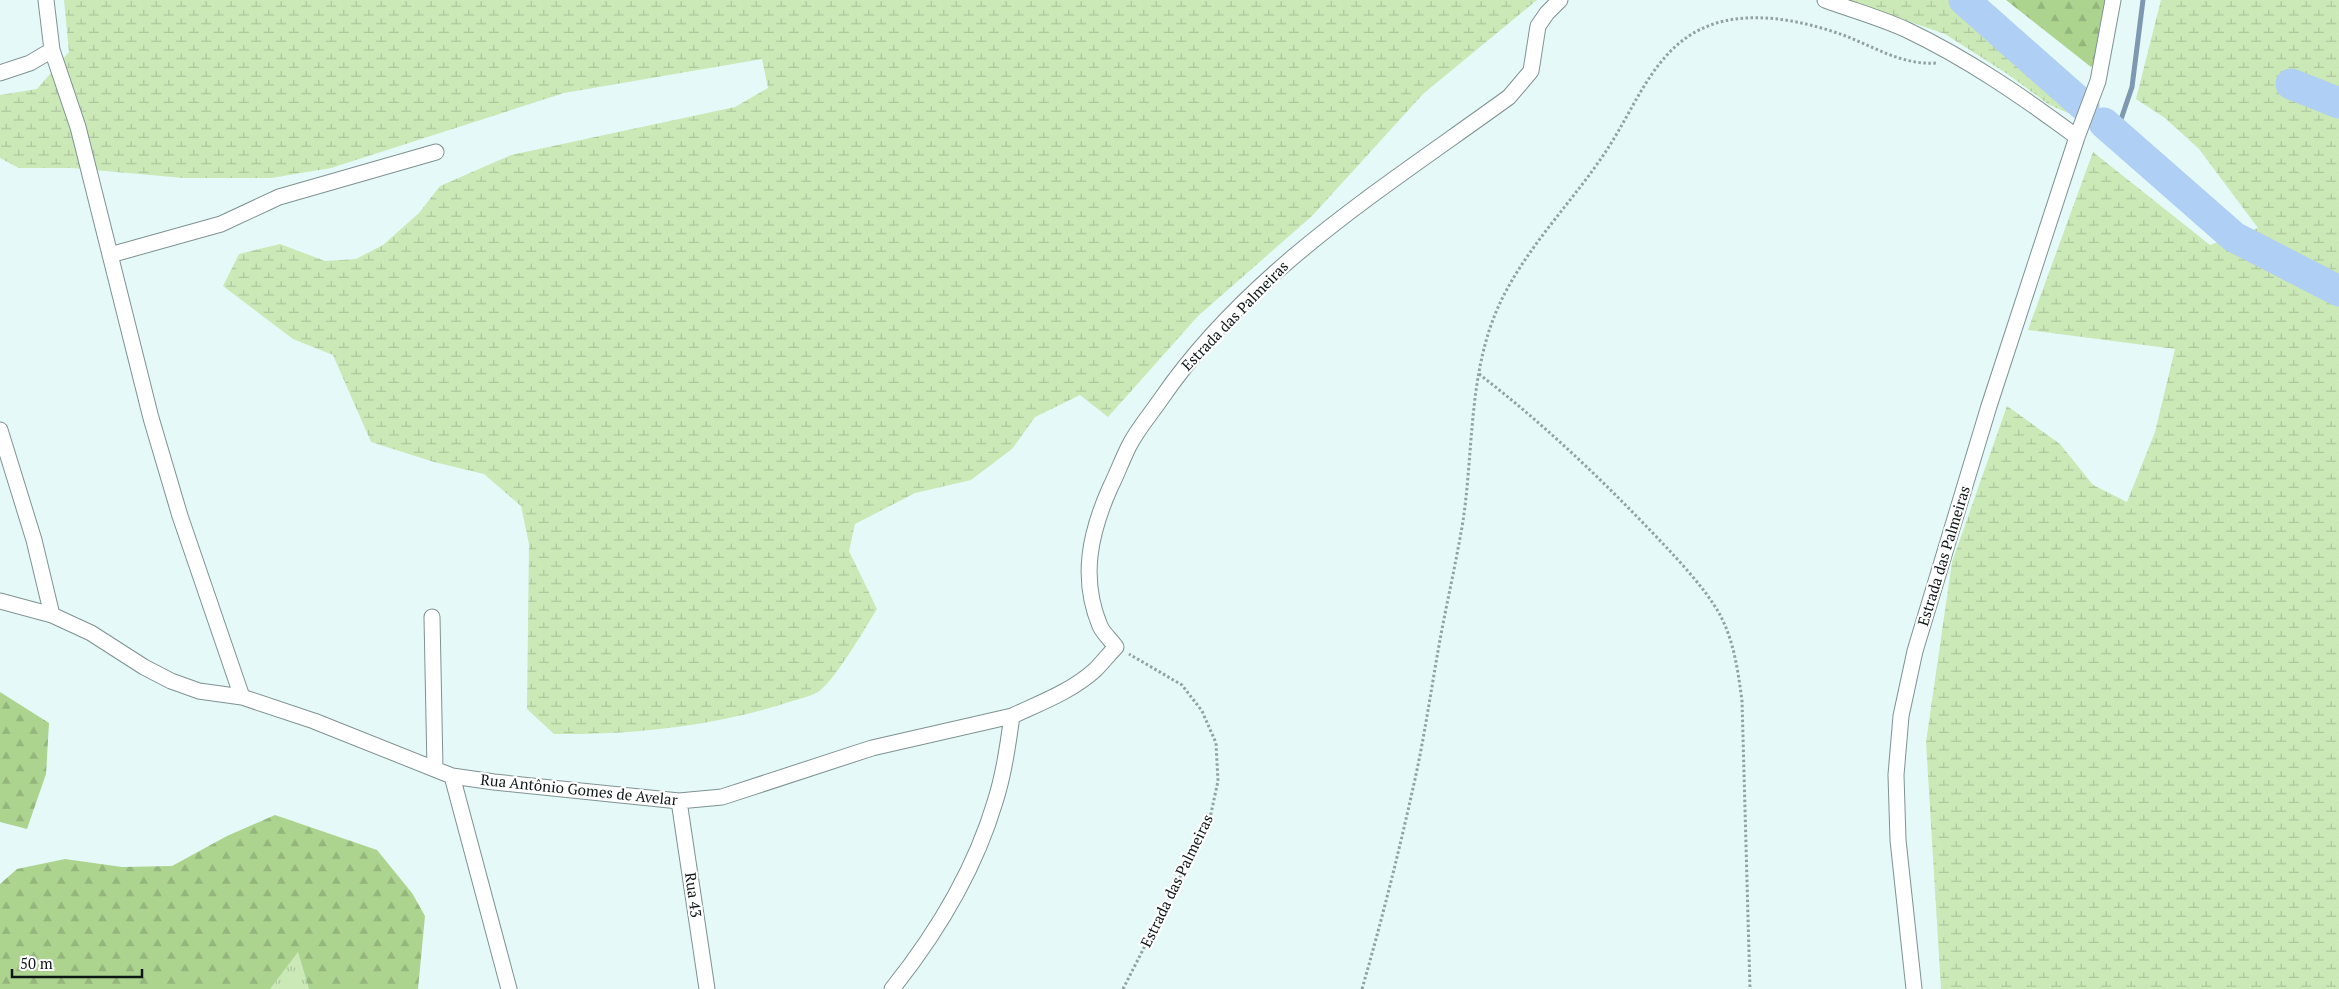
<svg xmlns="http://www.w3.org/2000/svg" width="2339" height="989" font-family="'PT Serif',serif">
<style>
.grass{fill:url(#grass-tufts)}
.forest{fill:url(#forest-firs)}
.wetland{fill:url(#wetland-marsh)}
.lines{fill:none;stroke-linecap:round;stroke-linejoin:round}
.stream{stroke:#7f98b1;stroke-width:5}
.river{stroke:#afd0f4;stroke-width:31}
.minor-casing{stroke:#7f9291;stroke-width:17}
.path{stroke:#92a1a1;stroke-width:3;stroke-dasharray:2.5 2.5;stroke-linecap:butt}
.minor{stroke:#fff;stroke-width:15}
.labels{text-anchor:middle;stroke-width:4.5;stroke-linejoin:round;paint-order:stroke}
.street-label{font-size:15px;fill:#0f1616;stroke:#fff}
</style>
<defs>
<pattern id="grass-tufts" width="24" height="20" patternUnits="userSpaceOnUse" patternTransform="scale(1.25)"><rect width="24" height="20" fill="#cbe8b7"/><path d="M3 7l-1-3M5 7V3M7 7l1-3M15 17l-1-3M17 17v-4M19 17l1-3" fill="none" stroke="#adc69d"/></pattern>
<pattern id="forest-firs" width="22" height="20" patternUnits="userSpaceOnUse" patternTransform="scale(1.25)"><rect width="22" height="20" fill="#add48f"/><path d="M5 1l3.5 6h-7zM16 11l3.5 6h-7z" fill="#94b57b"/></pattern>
<pattern id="wetland-marsh" width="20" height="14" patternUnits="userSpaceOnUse" patternTransform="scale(1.25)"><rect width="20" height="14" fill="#cbe8b7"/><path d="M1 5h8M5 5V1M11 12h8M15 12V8" fill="none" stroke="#adc69d"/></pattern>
</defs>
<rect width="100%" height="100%" fill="#e4f9f8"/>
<path class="grass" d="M298 951 309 989H270Z"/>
<path class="forest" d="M2006 0H2108L2099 58 2091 67Z
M0 692 49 723 46 774 27 829 0 822Z
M275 815 377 850 412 893 425 916 418 989H309L298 952 270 989H0V884L17 869 65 859 122 867 172 866 227 836Z"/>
<path class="wetland" d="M64 0H1537L1423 94 1312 216 1198 316 1108 417 1080 395 1035 417 1012 449 971 480 915 493 855 524 849 551 877 609C866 627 833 683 818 692 810 697 798 699 789 702 715 726 632 735 554 734L527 709 529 544 521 506 484 474 434 462 371 442 333 355 293 339 223 286 239 254 280 244 325 261 356 259 383 245 419 213 440 186 511 155 735 107 768 88 762 59 564 93 331 168 271 178H184L72 168H19L0 158V95L37 89 69 52Z
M1847 0H1954L2076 108 2077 117 2048 104 2009 75 1945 34Z
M2161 0H2339V989H1941L1926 742 1952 562 2007 406 2060 444 2093 485 2127 502 2155 432 2175 349 2028 330 2093 152 2210 245 2258 228 2199 149 2165 118 2136 99Z"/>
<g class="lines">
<path class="stream" d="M2116 134 2132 87 2143 0"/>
<path class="river" d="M1964 0 2084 106
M2291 84 2339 103
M2104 123 2234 237 2339 291"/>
<g class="minor-casing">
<path id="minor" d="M1825 0C1852 10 1881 18 1907 30 1968 59 2023 97 2077 137
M52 50 78 127 151 418 180 516 242 697
M0 73 30 63 52 50 46 0
M110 255 221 224 279 197 436 152
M0 430 34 540 52 615
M0 601 52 615 91 633 144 667 171 681 199 691 242 697 314 721 452 776 494 782 679 801 722 797 872 748 1012 716C1008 744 1004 774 995 802 975 869 936 934 892 989
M432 617 435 769
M1012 716C1040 703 1072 691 1095 670 1102 663 1109 654 1116 647 1111 640 1103 633 1100 626 1080 578 1090 533 1110 488 1117 474 1122 460 1129 446 1137 430 1150 415 1161 399 1249 271 1385 187 1509 97L1531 71 1538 26 1547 13 1560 0
M452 776 509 989
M679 801 707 989
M1914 989 1898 840 1896 775 1901 716 1915 651 1989 406 2077 137 2098 81 2113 0"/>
</g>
<path class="path" d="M1479 374C1540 421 1595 473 1648 528 1670 551 1703 585 1719 613 1734 640 1738 671 1742 701L1750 989
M1123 989 1210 818 1218 781 1216 743 1202 711 1182 685 1129 654
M1362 989C1381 923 1398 856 1413 788 1425 736 1432 682 1442 629 1449 593 1457 557 1463 521 1473 454 1469 381 1494 317 1519 253 1574 202 1610 145 1641 96 1660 36 1724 21 1765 12 1812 23 1851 38 1879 50 1905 65 1936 63"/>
<use href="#minor" class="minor"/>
</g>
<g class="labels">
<g class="street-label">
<text transform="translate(1235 316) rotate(-46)" y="5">Estrada das Palmeiras</text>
<text transform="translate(1944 556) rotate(-73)" y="5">Estrada das Palmeiras</text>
<text transform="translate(579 790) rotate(6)" y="5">Rua Antônio Gomes de Avelar</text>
<text transform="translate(1177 881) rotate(-64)" y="5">Estrada das Palmeiras</text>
<text transform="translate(693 895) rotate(82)" y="5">Rua 43</text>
</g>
</g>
<path d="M12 969v8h130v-8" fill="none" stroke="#0f1616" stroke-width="2.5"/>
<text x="20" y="969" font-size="15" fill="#0f1616" stroke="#ffffff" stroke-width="4" paint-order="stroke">50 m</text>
</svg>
